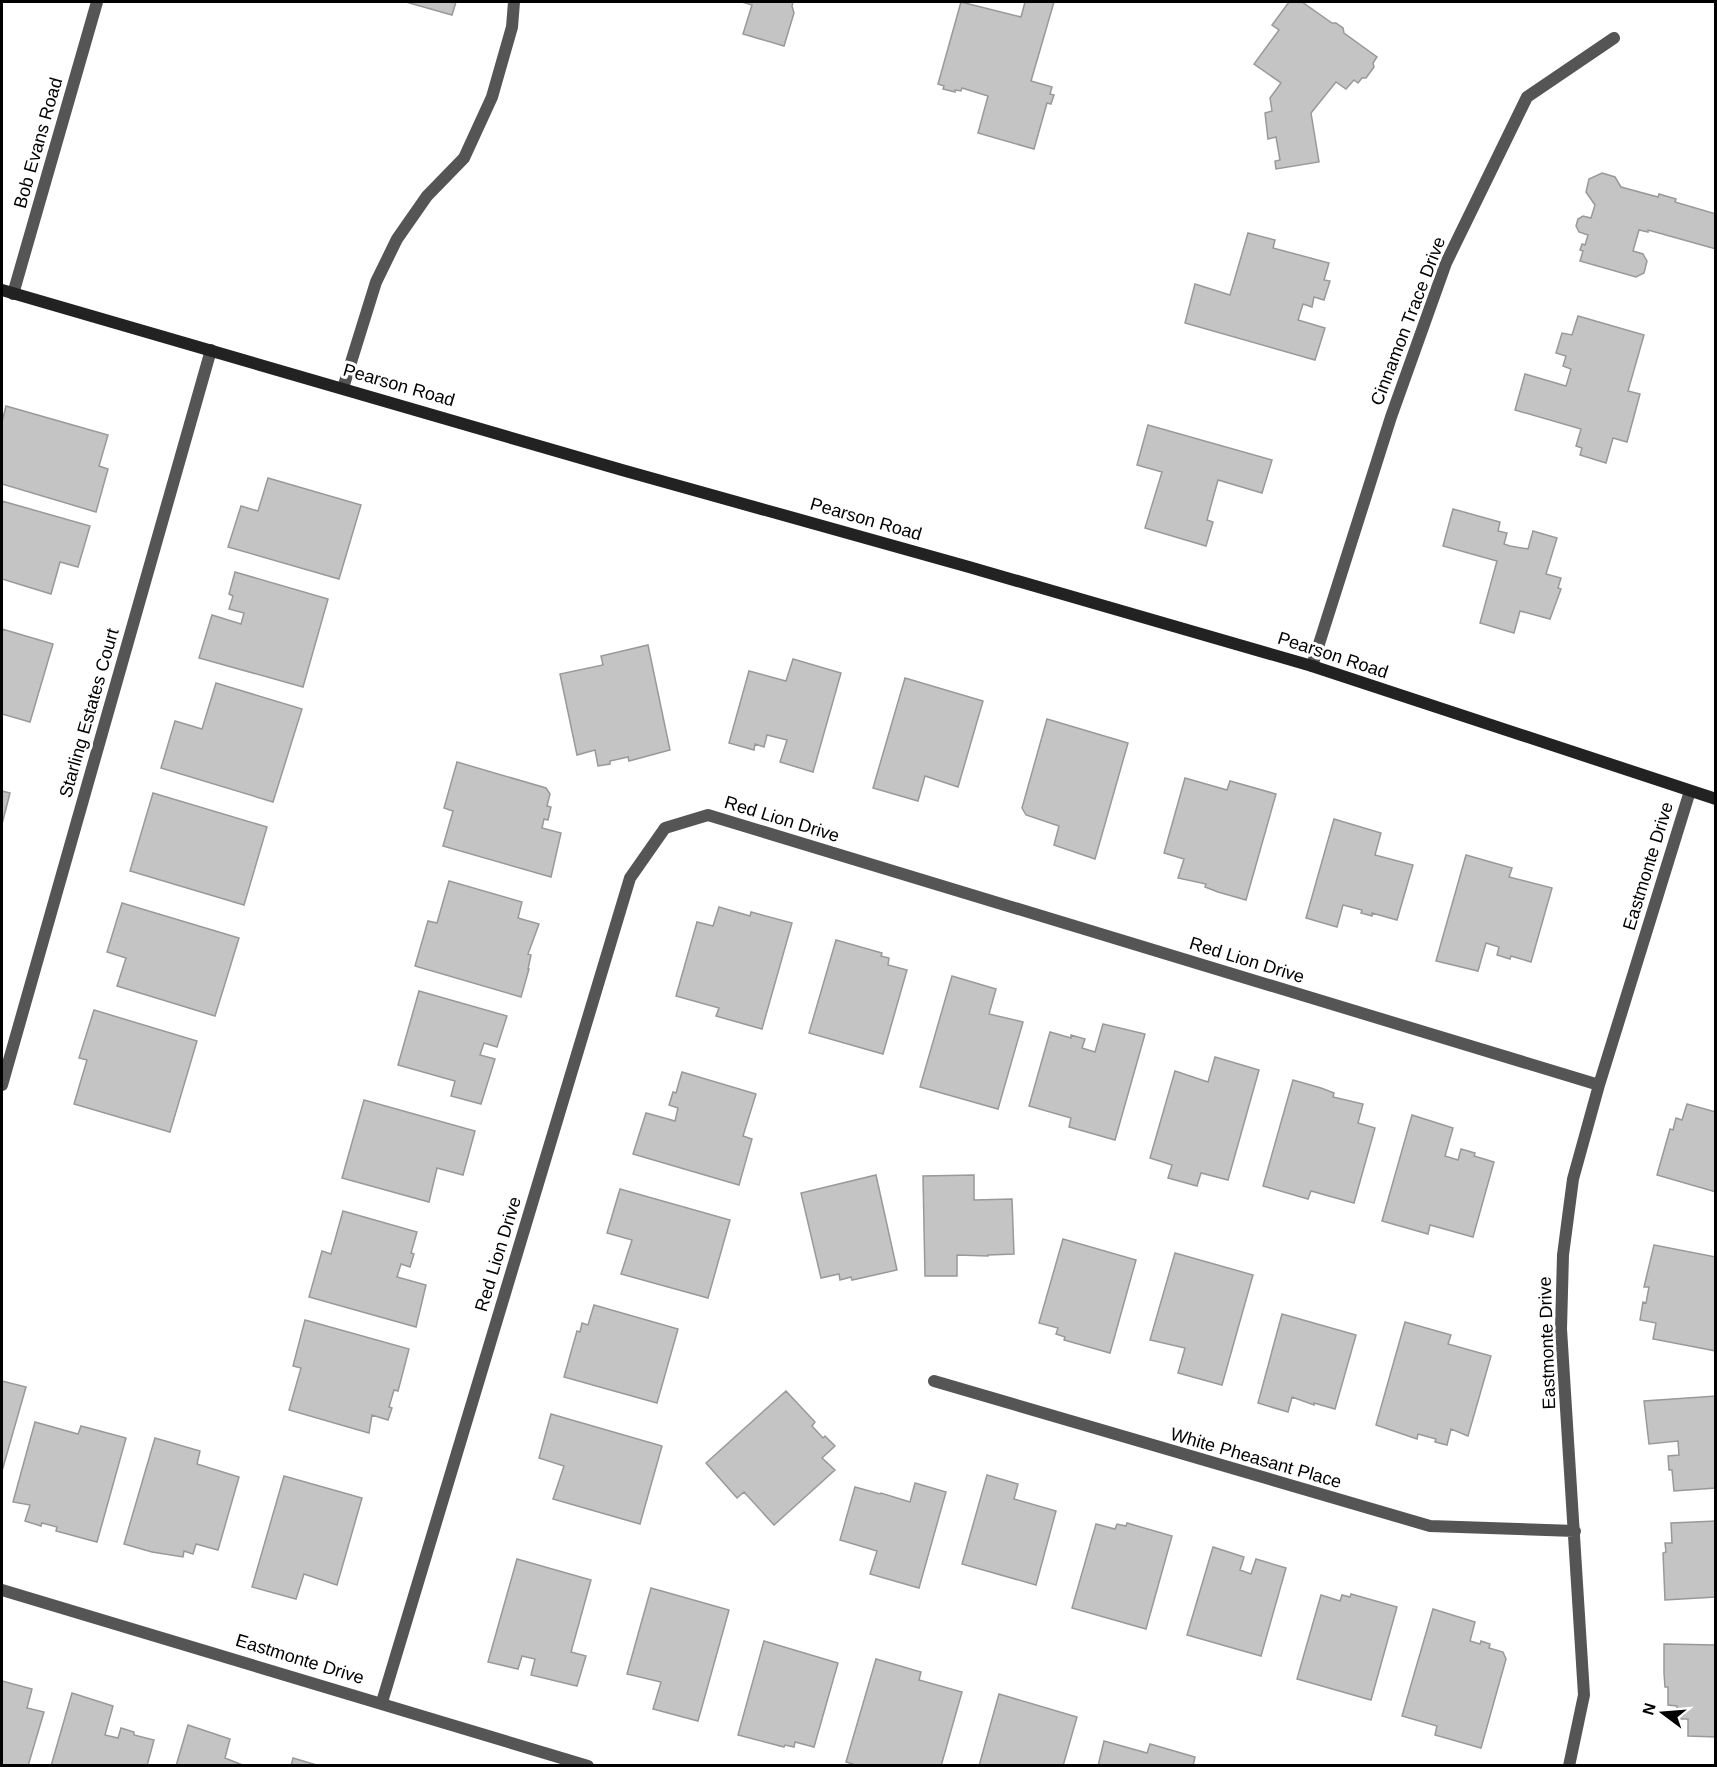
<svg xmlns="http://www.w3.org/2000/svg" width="1717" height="1767" font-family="Helvetica,sans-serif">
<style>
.building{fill:#c4c4c4;stroke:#999;stroke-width:1.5}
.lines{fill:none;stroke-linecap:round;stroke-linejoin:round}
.lane{stroke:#555;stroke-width:12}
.street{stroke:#555;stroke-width:12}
.secondary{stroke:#222;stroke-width:12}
.labels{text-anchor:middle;stroke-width:6;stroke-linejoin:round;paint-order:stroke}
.street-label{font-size:18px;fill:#000;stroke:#fff}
</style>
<rect width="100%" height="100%" fill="#fff"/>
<path class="building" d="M406 2H456L452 15Z
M742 2H793L792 6 794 13 784 46 743 34 752 5Z
M961 2 1021 17 1025 2H1054L1031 81 1052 87 1050 94 1054 95 1051 104 1047 103 1034 149 978 133 988 96 962 88 961 91 955 90V92L943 89 944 86 938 84Z
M1289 2H1302L1332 23H1336L1343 28 1344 33 1377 57 1373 63 1374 67 1366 78H1362L1358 83 1354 80 1346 89 1336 82 1311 113 1319 162 1276 169 1275 161 1280 160 1276 137 1268 139 1265 113 1272 111 1270 98 1281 83 1254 64 1279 30 1272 25Z
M1602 173 1615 177 1621 187 1658 197 1659 194 1676 199 1675 202 1716 214V249L1648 230V232L1639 230 1633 251 1643 254 1647 261 1644 273 1636 277 1580 261 1583 251 1580 250 1582 244 1585 245 1588 235 1579 232 1576 226 1578 219 1583 216 1591 218 1595 205 1586 192 1589 179Z
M1248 233 1275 240 1273 248 1329 263 1324 280 1330 281 1324 300 1314 297 1312 307 1303 304 1298 320 1325 328 1315 360 1185 323 1195 284 1230 295Z
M1578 316 1644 335 1628 391 1640 394 1627 442 1613 438 1606 463 1580 455 1582 448 1576 446 1581 429 1515 410 1525 374 1566 386 1571 369 1563 366 1566 356 1556 353 1562 333 1572 335Z
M6 406 108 435 99 466 108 469 96 512 2 484V422Z
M1148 425 1272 460 1262 493 1218 480 1207 520 1213 522 1206 546 1145 528 1162 472 1137 465Z
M268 478 361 505 339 579 228 547 241 506 258 511Z
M2 501 90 526 78 567 60 562 51 594 2 579Z
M1453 509 1500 522 1498 531 1507 533 1504 544 1510 546 1528 549 1533 531 1557 538 1546 574 1561 578 1558 588 1561 589 1550 619 1520 611 1514 633 1480 623 1497 561 1443 546Z
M235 572 328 599 303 687 199 658 212 615 241 624 244 613 229 609 233 596 229 594Z
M2 629 53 644 30 722 2 714Z
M648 645 670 750 629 761 628 757 610 761V764L598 766 595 750 577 755 560 674 603 665 601 656Z
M793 659 841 673 813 772 780 762 787 740 767 735 764 747 755 744 754 750 729 743 749 671 786 681Z
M905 678 983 701 958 787 925 776 918 801 873 788Z
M216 683 302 709 273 802 161 768 175 721 202 729Z
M1047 719 1128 743 1095 859 1054 845 1059 826 1026 815 1022 808Z
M457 762 546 788 550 794 547 806 551 807 548 820 544 819 542 828 561 833 551 877 443 846 453 811 444 808Z
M1185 778 1227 790 1230 781 1276 794 1246 900 1218 892 1205 887 1206 884 1178 878 1184 859 1164 853Z
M2 791 10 793 2 824Z
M153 793 267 827 244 905 130 871Z
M1334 819 1381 833 1375 855 1413 865 1397 920 1372 913V916L1361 913 1362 910 1343 905 1337 927 1306 918Z
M1466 855 1512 868 1509 877 1552 888 1531 962 1511 956 1510 959 1497 955 1499 947 1486 943 1478 971 1436 961Z
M449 881 522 902 518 918 539 924 528 954 531 955 528 969H529L521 997 415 966 428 921 437 923Z
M122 903 239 938 215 1016 117 986 126 958 107 952Z
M719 907 750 916 751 912 792 923 762 1029 716 1016 719 1008 676 996 697 922 713 926Z
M836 940 882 953 881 956 889 958 888 965 907 970 883 1054 809 1033Z
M952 976 996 989 989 1014 1023 1022 998 1109 920 1087Z
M419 991 507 1016 497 1047 484 1043 480 1055 495 1059 481 1104 451 1096 455 1081 398 1065Z
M94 1010 197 1041 170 1132 74 1104 87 1060 79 1058Z
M1103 1024 1145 1034 1115 1140 1069 1127 1071 1118 1029 1106 1050 1032 1071 1038V1035L1085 1039 1082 1048 1095 1052Z
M1215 1057 1259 1070 1228 1180 1201 1173 1197 1186 1168 1178 1172 1165 1150 1158 1175 1071 1208 1082Z
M682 1072 756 1094 743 1136 752 1139 739 1185 633 1154 646 1113 675 1121 678 1108 669 1105 673 1092 676 1093Z
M1293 1080 1321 1088 1334 1093 1333 1097 1363 1104 1358 1123 1375 1128 1354 1203 1311 1191 1308 1199 1263 1186Z
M364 1100 475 1131 463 1175 437 1168 429 1202 342 1178Z
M1687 1104 1716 1112V1192L1657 1175 1670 1129 1673 1130 1676 1118 1682 1120Z
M1412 1115 1453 1128 1445 1156 1458 1160 1461 1149 1475 1153 1474 1156 1494 1162 1473 1237 1430 1225 1428 1234 1382 1221Z
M876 1175 897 1270 852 1280 851 1277 840 1280 839 1274 821 1278 801 1193Z
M974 1175V1200L1012 1199 1014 1254 988 1255V1256L957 1255V1276H925L923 1176Z
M620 1189 730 1220 708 1298 621 1274 632 1240 607 1233Z
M343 1211 417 1232 411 1253 414 1254 410 1267 401 1264 397 1277 426 1285 416 1327 309 1297 322 1251 331 1254Z
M1063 1239 1136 1260 1110 1353 1064 1340 1065 1337 1056 1334 1058 1328 1039 1323Z
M1654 1245 1716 1257V1351L1653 1339 1656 1323 1640 1320 1643 1302 1646 1303 1649 1287H1644Z
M1175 1253 1253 1275 1222 1385 1178 1373 1185 1348 1150 1340Z
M594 1305 678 1329 657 1403 564 1377 577 1331 580 1332 582 1323 588 1325Z
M1282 1314 1356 1335 1335 1409 1314 1403V1405L1292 1397 1288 1412 1258 1403Z
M305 1320 409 1349 398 1391 394 1390 389 1407 392 1408 388 1420 372 1415 369 1433 289 1410 301 1368 293 1366Z
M1405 1322 1451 1335 1448 1344 1491 1356 1468 1436 1451 1429 1447 1445 1435 1442 1436 1439 1418 1434 1417 1439 1376 1425Z
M2 1381 26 1387 2 1471Z
M786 1391 815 1422 812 1426 823 1438 825 1436 835 1446 822 1458 835 1470 774 1525 744 1492 737 1498 706 1463Z
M1716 1396V1488L1674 1491 1672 1470H1669L1668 1456 1679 1455 1678 1441 1649 1444 1644 1401Z
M551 1414 662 1446 640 1524 553 1499 564 1466 539 1458Z
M35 1422 78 1434 81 1426 126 1438 97 1542 56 1531 57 1527 42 1523 41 1526 25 1521 30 1505 13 1502Z
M155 1438 200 1451 197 1464 239 1477 218 1550 196 1544 193 1554 184 1551 183 1557 152 1552 124 1544Z
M987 1475 1018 1484 1014 1499 1056 1511 1036 1585 962 1564Z
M284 1476 362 1498 337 1585 304 1574 296 1599 252 1587Z
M915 1483 946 1492 919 1588 870 1574 877 1551 840 1540 855 1487 880 1494 881 1493 910 1502Z
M1716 1521V1597L1665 1600 1663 1553 1666 1552 1665 1543H1672L1671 1523Z
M1127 1523 1172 1536 1146 1629 1072 1608 1096 1524 1115 1529 1117 1524 1126 1526Z
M1213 1547 1244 1557 1240 1570 1251 1574 1256 1559 1286 1568 1261 1656 1187 1635Z
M517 1559 591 1580 571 1652 586 1656 577 1686 531 1675 535 1659 522 1656 518 1669 488 1662Z
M651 1588 729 1610 698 1721 653 1709 661 1682 627 1674Z
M1351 1594 1397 1607 1371 1700 1297 1679 1321 1595 1340 1601 1342 1595 1350 1597Z
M1433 1609 1475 1622 1470 1641 1480 1644 1481 1641 1490 1644 1489 1648 1503 1652 1506 1659 1481 1748 1435 1735 1437 1726 1402 1716Z
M764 1641 838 1663 814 1747 795 1742 794 1747 785 1745 784 1747 738 1735Z
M1664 1644 1716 1645V1737L1688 1736V1719H1677V1706L1668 1705V1687H1665L1664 1673Z
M876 1659 921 1672 919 1680 962 1692 941 1766H859L846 1762Z
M2 1678V1681L32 1689 27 1708 44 1712 28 1766H2Z
M72 1693 113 1706 105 1735 118 1738 121 1728 134 1732V1735L154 1740 147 1766H51Z
M999 1694 1077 1717 1063 1766H979Z
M188 1725 230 1739 225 1758 245 1766H176Z
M1104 1741 1147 1753 1150 1744 1195 1757 1193 1766H1098Z
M293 1758 320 1766H291Z"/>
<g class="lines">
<path class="lane" d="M343 388 376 282 397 239 427 196 464 158 492 97 512 27 514 2"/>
<path class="street" d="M13 294 97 2
M1312 666 1391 417 1446 263 1527 97 1614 38
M2 1085 211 350
M934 1381 1430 1526 1575 1531
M2 1590 588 1766
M382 1702 630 878 665 828 708 815 1599 1085
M1569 1766 1584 1695 1561 1329 1563 1255 1573 1179 1599 1085 1690 791"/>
<path class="secondary" d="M2 290 622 470 969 567 1312 666 1716 799"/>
</g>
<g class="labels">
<g class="street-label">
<text transform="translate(38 143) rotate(-74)" y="6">Bob Evans Road</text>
<text transform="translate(1408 321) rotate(-69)" y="6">Cinnamon Trace Drive</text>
<text transform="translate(399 385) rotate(16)" y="6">Pearson Road</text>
<text transform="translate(866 519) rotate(16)" y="6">Pearson Road</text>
<text transform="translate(1333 655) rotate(18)" y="6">Pearson Road</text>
<text transform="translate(89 713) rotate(-74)" y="6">Starling Estates Court</text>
<text transform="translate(782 819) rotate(17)" y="6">Red Lion Drive</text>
<text transform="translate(1648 866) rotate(-73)" y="6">Eastmonte Drive</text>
<text transform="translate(1247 960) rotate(17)" y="6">Red Lion Drive</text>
<text transform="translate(498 1254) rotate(-73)" y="6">Red Lion Drive</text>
<text transform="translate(1547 1343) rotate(-92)" y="6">Eastmonte Drive</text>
<text transform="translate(1256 1458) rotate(16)" y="6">White Pheasant Place</text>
<text transform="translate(300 1659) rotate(17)" y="6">Eastmonte Drive</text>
</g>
</g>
<rect width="1717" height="1767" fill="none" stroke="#000000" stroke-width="6"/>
<g transform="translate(1663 1713) rotate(286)" stroke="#ffffff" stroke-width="4.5" paint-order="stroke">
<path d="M0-4.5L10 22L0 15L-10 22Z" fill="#000000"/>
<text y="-9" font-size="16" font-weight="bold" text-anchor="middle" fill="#000000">N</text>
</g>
</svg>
